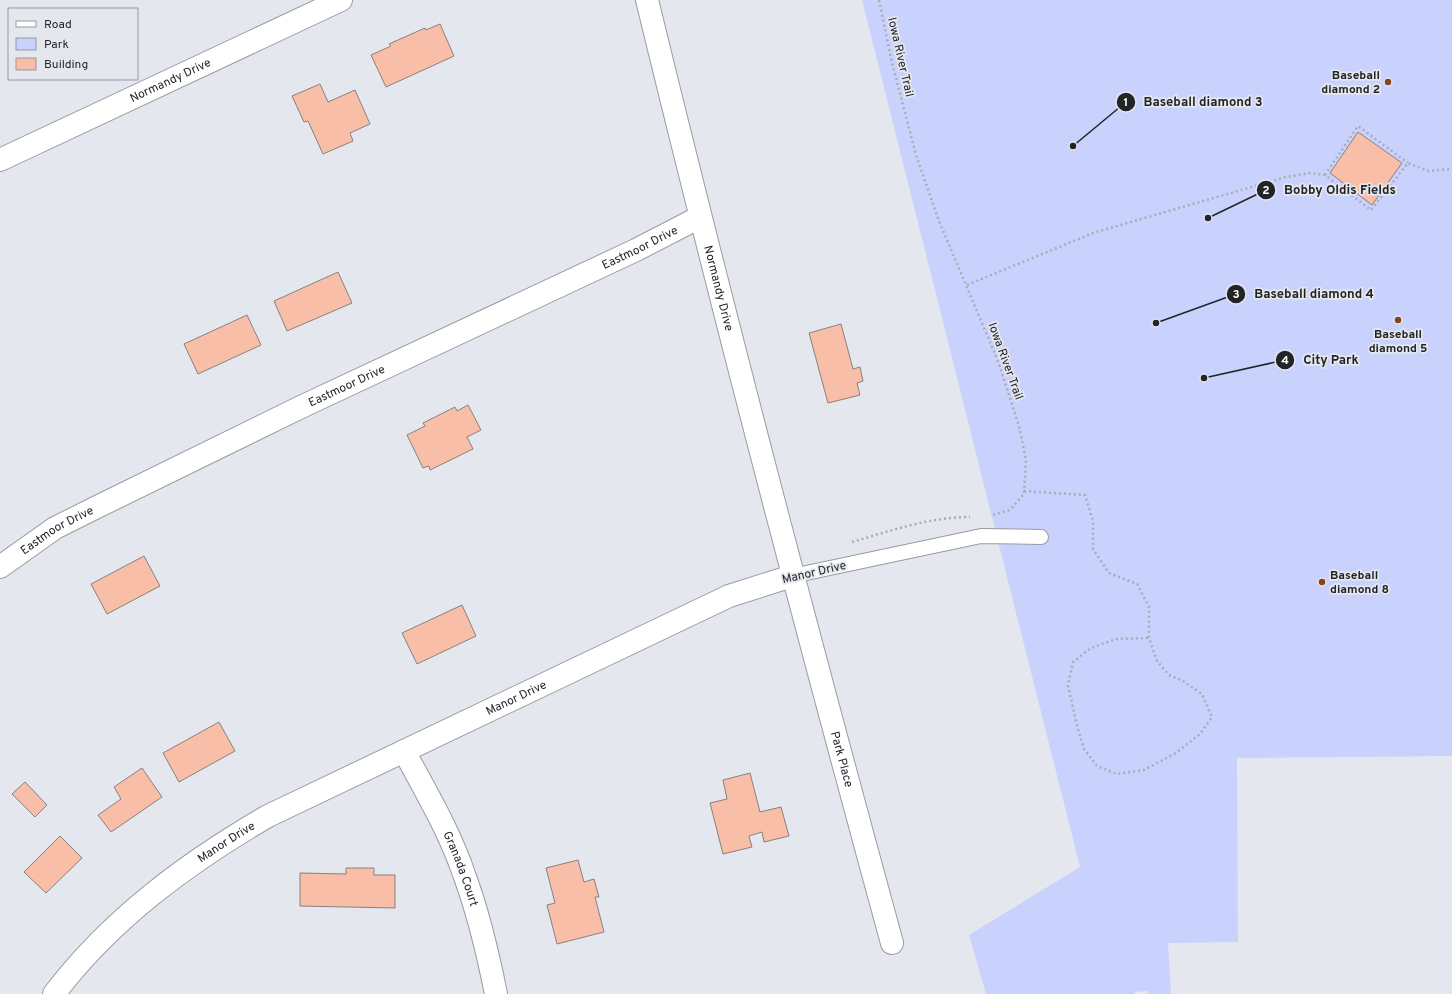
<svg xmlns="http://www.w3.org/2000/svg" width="1452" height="994" font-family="Overpass,sans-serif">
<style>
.green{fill:#c9d1fd}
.building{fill:#f8bea7;stroke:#88817e}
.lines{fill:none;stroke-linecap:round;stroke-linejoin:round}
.service-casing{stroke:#9a9ba2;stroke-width:16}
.minor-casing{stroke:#9a9ba2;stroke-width:24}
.path{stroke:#abacb3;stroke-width:2.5;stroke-dasharray:2 3;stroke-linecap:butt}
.service{stroke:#fff;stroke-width:14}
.minor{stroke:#fff;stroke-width:22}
.poi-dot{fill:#894122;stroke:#e5e7ef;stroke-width:1.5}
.labels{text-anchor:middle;stroke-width:3.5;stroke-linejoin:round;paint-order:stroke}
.street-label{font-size:12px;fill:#232427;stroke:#e5e7ef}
.poi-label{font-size:12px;font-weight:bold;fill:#232427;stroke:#e5e7ef;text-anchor:end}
.leader{fill:none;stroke:#232427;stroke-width:1.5}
.callout-dot{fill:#232427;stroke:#e5e7ef;stroke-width:1.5}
.mark-label{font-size:12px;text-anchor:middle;font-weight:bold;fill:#fff}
.callout-label{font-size:13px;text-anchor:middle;font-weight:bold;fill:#232427;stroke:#e5e7ef;stroke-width:3.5;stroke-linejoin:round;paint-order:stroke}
</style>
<rect width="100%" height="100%" fill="#e5e7ef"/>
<path class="green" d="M862 0H1452V756L1237 758 1238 942 1168 943 1171 994H1149L1148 991 1135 992V994H986L969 935 1080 867Z"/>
<path class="building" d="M440 24 454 56 386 87 371 55 391 46 389 44 425 28 426 30Z
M320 84 328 102 355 90 370 124 350 133 353 141 323 154 308 121 304 122 292 96Z
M1358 132 1402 163 1372 205 1330 173Z
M338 272 352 303 287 331 274 301Z
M247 315 261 345 198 374 184 344Z
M841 324 853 369 860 367 863 381 857 383 860 395 828 403 809 333Z
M468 405 481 430 467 437 473 449 430 470 429 466 423 468 407 435 425 426 423 423 455 407 457 411Z
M144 556 160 586 107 614 91 584Z
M462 605 476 636 417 664 402 633Z
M219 722 235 751 179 782 163 753Z
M142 768 162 797 111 832 98 815 121 799 114 787Z
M750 773 760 812 781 807 789 836 764 842 762 832 749 836 752 847 723 854 710 803 727 799 723 780Z
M25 782 47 805 35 817 12 794Z
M60 836 82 858 46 893 24 872Z
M578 860 584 882 594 879 599 897H595L604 932 557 944 547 905 555 903 546 868Z
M346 868H374V875H395V908L300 906V873L346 874Z"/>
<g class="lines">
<g class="service-casing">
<path id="service" d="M792 576 981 536 1041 537"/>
</g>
<g class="minor-casing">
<g id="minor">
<path id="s1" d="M647 0C724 316 806 629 892 943"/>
<path id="s2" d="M0 160 341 0"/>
<path id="s3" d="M0 567 55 528 97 507 301 407 636 250 700 217"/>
<path id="s4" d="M404 751C426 792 450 832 465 877 479 915 488 954 496 994"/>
<path id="s5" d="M54 994C111 919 187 863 268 816L729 596 792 576"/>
</g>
</g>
<path class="path" d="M879 0 892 63 916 155 939 221 998 361 1019 426 1026 460 1024 494 1010 510 992 515
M1325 175 1358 126 1408 163
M967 285 1093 233 1286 177 1310 173 1325 175 1371 210 1408 163 1428 171 1452 169
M1024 491 1085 495 1093 521V549L1109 573 1137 584 1149 607V638L1157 661 1169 675 1183 681 1202 694 1212 717 1200 734 1176 753 1144 770 1117 774 1097 766 1084 749 1077 725 1068 686 1073 662 1091 648 1116 639 1149 638
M852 542C890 531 929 517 970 517"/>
<use href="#service" class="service"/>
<use href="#minor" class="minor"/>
</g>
<g class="poi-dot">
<circle cx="1388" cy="82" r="4"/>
<circle cx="1398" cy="320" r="4"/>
<circle cx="1322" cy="582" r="4"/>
</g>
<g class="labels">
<g class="street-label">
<text transform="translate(901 57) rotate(77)" y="4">Iowa River Trail</text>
<text dy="4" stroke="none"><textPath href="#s2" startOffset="188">Normandy Drive</textPath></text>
<text dy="4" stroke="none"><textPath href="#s3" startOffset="716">Eastmoor Drive</textPath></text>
<text dy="4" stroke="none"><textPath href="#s1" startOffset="297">Normandy Drive</textPath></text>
<text transform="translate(1006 361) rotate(70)" y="4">Iowa River Trail</text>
<text dy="4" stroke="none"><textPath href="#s3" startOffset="392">Eastmoor Drive</textPath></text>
<text dy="4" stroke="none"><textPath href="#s3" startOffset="68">Eastmoor Drive</textPath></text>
<text transform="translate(814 572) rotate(-13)" y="4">Manor Drive</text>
<text dy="4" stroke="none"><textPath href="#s5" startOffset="555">Manor Drive</textPath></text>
<text dy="4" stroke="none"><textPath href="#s1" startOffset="784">Park Place</textPath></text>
<text dy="4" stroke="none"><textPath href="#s5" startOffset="231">Manor Drive</textPath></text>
<text dy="4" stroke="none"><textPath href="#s4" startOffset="131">Granada Court</textPath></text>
</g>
<g class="poi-label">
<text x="1380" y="79">Baseball<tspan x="1380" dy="14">diamond 2</tspan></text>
<text x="1398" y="338" text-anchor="middle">Baseball<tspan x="1398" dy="14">diamond 5</tspan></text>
<text x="1330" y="579" text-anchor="start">Baseball<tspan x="1330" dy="14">diamond 8</tspan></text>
</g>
</g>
<path class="leader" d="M1073 146L1126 102M1208 218L1266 190M1156 323L1236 294M1204 378L1285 360"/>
<g class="callout-dot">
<circle cx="1073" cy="146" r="4"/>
<circle cx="1208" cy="218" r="4"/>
<circle cx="1156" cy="323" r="4"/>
<circle cx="1204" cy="378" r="4"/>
<circle cx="1126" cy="102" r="10"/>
<circle cx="1266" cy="190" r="10"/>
<circle cx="1236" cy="294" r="10"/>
<circle cx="1285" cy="360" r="10"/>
</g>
<g class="mark-label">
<text x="1126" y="106">1</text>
<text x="1266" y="194">2</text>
<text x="1236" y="298">3</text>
<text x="1285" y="364">4</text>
</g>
<g class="callout-label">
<text x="1203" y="106">Baseball diamond 3</text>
<text x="1340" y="194">Bobby Oldis Fields</text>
<text x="1314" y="298">Baseball diamond 4</text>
<text x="1331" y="364">City Park</text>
</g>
<rect x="8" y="8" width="130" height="72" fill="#e5e7ef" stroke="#97999f"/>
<rect x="16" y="21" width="20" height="6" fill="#ffffff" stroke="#97999f"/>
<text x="44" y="28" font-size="12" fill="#232427">Road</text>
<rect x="16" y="38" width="20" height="12" fill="#c9d1fd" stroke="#97999f"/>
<text x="44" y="48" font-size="12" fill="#232427">Park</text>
<rect x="16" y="58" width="20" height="12" fill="#f8bea7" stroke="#97999f"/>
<text x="44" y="68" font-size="12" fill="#232427">Building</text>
</svg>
